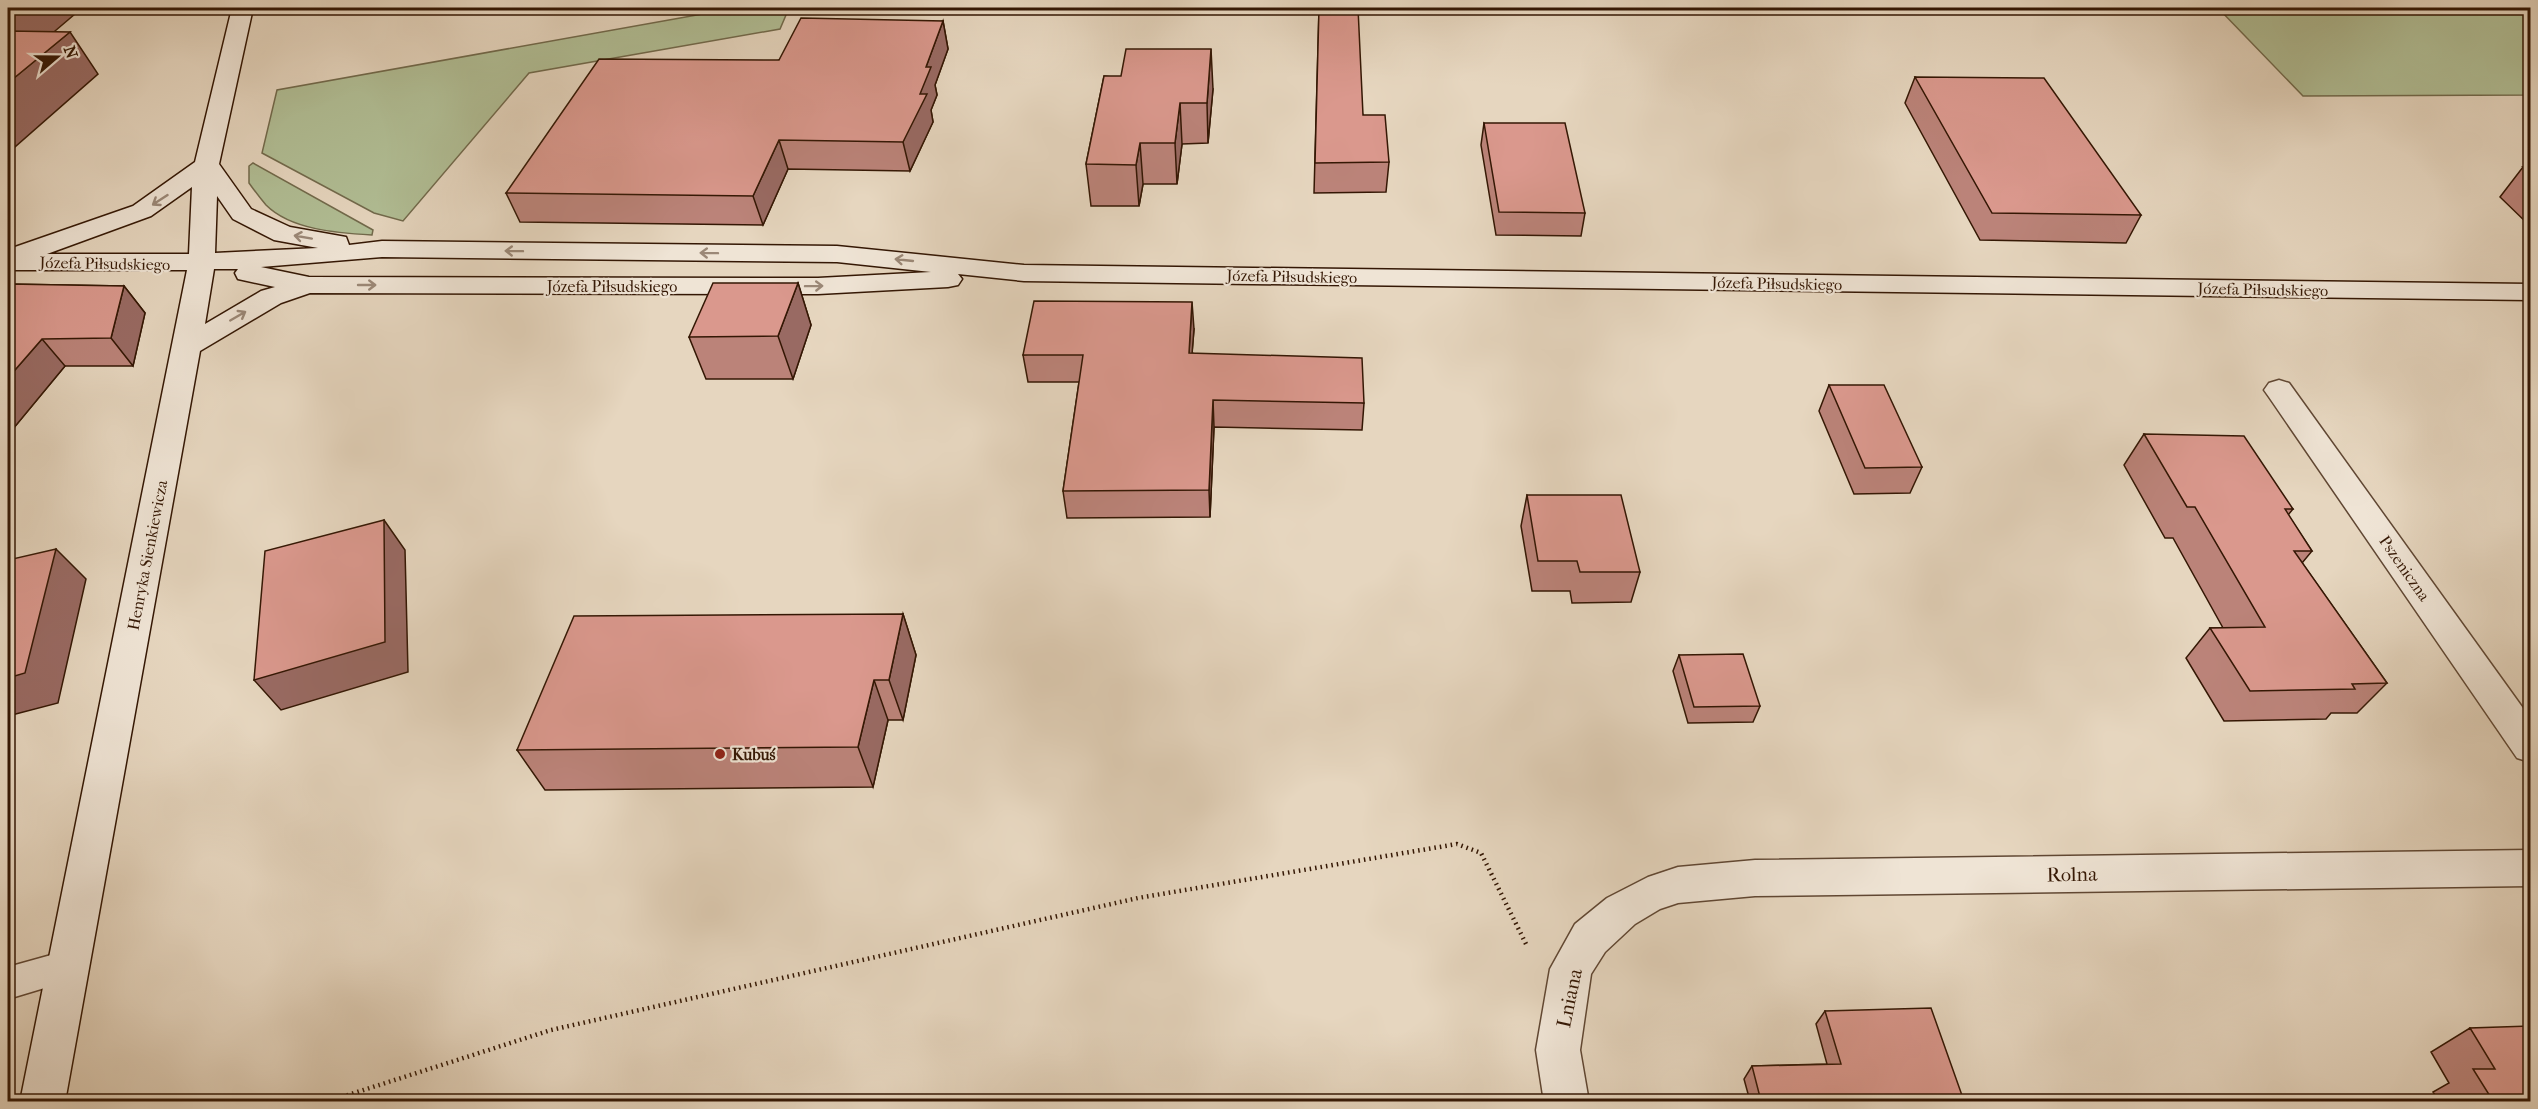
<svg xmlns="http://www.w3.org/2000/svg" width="2538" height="1109" font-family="'IM FELL French Canon',serif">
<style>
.green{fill:#b1be95;stroke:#726a4c;stroke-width:1.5}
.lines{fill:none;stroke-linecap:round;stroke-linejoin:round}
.lane-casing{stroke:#604733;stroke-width:3}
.street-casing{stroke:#604733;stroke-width:3}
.secondary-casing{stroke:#341704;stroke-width:3}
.path{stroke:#341704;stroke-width:4.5;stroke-dasharray:1.5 4;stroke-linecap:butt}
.lane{fill:#efe4d5;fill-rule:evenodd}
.street{fill:#efe4d5;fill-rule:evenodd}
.secondary{fill:#efe4d5;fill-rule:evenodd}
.wall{fill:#bb8379;stroke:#341704;stroke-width:1.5}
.shaded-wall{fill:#996a63;stroke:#341704;stroke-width:1.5}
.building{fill:#da988d;stroke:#341704;stroke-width:1.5}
.oneway{stroke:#9b8877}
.poi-dot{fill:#8f2418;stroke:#efe4d5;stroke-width:2}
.labels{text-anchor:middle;stroke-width:4.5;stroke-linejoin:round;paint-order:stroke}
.street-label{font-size:16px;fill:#341704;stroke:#efe4d5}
.poi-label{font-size:16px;font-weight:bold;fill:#341704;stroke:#efe4d5;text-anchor:start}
.near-street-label{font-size:20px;fill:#341704;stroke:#efe4d5}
</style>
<rect width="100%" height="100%" fill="#e6d6bf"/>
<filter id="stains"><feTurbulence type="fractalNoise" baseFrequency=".00333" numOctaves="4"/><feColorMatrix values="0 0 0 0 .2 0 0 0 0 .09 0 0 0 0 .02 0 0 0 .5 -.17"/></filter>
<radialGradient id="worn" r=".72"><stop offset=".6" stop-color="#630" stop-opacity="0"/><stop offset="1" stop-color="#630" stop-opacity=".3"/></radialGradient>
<path class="green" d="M736 8H789L780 29 529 73 403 221 374 213 262 153 277 90Z
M2218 8H2530V95L2303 96Z
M253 163 373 230 372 235C338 233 291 230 266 205 260 198 254 190 249 183V166Z"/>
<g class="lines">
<g class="lane-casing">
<path id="lane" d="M69 950 81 955 86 966 81 977 8 999V967Z"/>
</g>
<g class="street-casing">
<path id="street" d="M2279 380 2289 383 2530 718V762L2517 758 2269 397 2264 390 2269 383Z
M2530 850V886L1755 896 1678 903 1660 909 1635 924 1605 952 1591 974 1580 1050 1589 1102H1544L1536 1050 1550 969 1575 924 1607 898 1648 877 1678 867 1755 860Z"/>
</g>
<g class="secondary-casing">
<path id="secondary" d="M232 8H253L219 164 251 209 290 227 346 237 349 245 382 241 837 246 1024 265 2530 284V300L1024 281 958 274 962 279 958 285 948 287 818 294 310 293 281 303 200 351 65 1102H20L187 270H8V254H11L15 247 133 206 195 162ZM192 187 189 254H47L151 216ZM217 196 233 219 274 240 318 248 215 253ZM382 257 837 262 931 272 818 278 309 277 261 267ZM214 269H238L235 273 238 279 275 287 261 291 205 324Z"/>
</g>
<path class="path" d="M326 1102 551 1030 1138 898 1457 844 1481 853 1526 944"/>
<use href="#lane" class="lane"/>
<use href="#street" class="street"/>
<use href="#secondary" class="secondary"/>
</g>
<path class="wall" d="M1319 8 1363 115 1389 162 1386 192 1314 193Z
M943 21 948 49 935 85 937 95 931 110 933 122 910 171 788 169 763 225 520 222 506 193 779 60Z
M1104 76 1213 89 1208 143 1182 144 1177 184H1143L1139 206H1091L1086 164Z
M1915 77 2141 215 2126 243 1980 240 1905 103Z
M1484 123 1585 213 1581 236 1496 235 1481 145Z
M2523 167H2530V226L2500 197Z
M798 283 811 325 793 379H706L689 337Z
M8 284 124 286 145 313 133 366H65L8 435Z
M1194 329 1192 353 1364 403 1362 430 1214 427 1210 517 1067 518 1063 491 1079 382H1028L1023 355Z
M1829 385 1922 467 1910 493 1854 494 1819 411Z
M2144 434 2293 509 2288 515 2312 551 2302 563 2387 683 2357 713H2331L2326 719 2224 721 2186 658 2210 628H2223L2173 538H2165L2124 465Z
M1527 495 1640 572 1631 602 1572 603 1570 591H1532L1521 526Z
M903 614 916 655 903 720H888L873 787 545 790 517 750Z
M1679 655 1760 706 1753 722 1688 723 1673 671Z
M1825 1011 1964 1101H1750L1744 1079 1752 1066 1827 1064 1816 1024Z
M2470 1028 2530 1101H2439L2433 1092 2449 1083 2431 1052Z"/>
<path class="shaded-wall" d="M8 8H82L8 71Z
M943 21 948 49 935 85 937 95 931 110 933 122 910 171 903 142 920 94 926 67Z
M70 32 98 74 8 153V83Z
M1211 49 1213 89 1208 143 1207 103Z
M1180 103 1182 144 1177 184 1175 143Z
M779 140 788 169 763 225 753 196Z
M1140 143 1143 184 1139 206 1136 165Z
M798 283 811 325 793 379 778 336Z
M124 286 145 313 133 366 111 338Z
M1192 302 1194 329 1190 380 1189 353Z
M42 339 65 366 8 435V378Z
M1213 400 1214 427 1210 517 1209 490Z
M384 520 405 550 408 672 281 710 254 680Z
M56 549 86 579 58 703 8 716V678Z
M903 614 916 655 903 720 889 680Z
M874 680 888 720 873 787 858 747Z"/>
<path class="building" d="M1319 8H1358L1363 115H1385L1389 162 1315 163Z
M801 18 943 21 926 67H931L920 94H927L903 142 779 140 753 196 506 193 599 59 779 60Z
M8 31 70 32 8 83Z
M1126 49H1211L1207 103H1180L1175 143H1140L1136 165 1086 164 1104 76H1121Z
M1915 77 2044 78 2141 215 1992 213Z
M1484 123H1565L1585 213 1499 212Z
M2523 167H2530V173Z
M713 283H798L778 336 689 337Z
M8 284 124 286 111 338 42 339 8 378Z
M1034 301 1192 302 1189 353 1362 358 1364 403 1213 400 1209 490 1063 491 1083 355H1023Z
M1829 385H1884L1922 467 1865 468Z
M2144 434 2244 436 2293 509H2285L2312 551H2294L2387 683 2352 684 2355 689 2250 691 2210 628 2265 627 2195 507H2187Z
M1527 495H1621L1640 572H1580L1577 561H1538Z
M384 520 385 642 254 680 265 551Z
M56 549 25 673 8 678V560Z
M903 614 889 680H874L858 747 517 750 574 616Z
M1743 654 1760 706 1694 707 1679 655Z
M1931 1008 1964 1101H1761L1752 1066 1841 1064 1825 1011Z
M2530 1026V1101H2493L2473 1069H2495L2470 1028Z"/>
<defs><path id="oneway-shaft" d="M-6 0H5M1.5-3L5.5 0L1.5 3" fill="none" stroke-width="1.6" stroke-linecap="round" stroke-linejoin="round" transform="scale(1.5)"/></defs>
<g class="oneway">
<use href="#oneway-shaft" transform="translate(160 200) rotate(147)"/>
<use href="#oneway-shaft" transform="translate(303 237) rotate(-170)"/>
<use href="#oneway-shaft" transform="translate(514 251) rotate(-179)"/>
<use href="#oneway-shaft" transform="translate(709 253) rotate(-179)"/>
<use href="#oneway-shaft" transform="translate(904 260) rotate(-174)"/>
<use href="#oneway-shaft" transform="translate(367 285)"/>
<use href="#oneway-shaft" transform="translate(814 286) rotate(-1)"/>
<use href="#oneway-shaft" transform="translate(238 316) rotate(-30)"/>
</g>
<circle class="poi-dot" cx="720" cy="754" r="6"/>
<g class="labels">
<g class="street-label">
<text transform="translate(105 263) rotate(1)" y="6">Józefa Piłsudskiego</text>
<text transform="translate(1292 276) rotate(1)" y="6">Józefa Piłsudskiego</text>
<text transform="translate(1777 283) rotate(1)" y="6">Józefa Piłsudskiego</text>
<text x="612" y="292">Józefa Piłsudskiego</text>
<text transform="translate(2263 289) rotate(1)" y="6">Józefa Piłsudskiego</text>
<text transform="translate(147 555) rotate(-79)" y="6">Henryka Sienkiewicza</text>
<text transform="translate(2405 568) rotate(55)" y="6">Pszeniczna</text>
</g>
<g class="poi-label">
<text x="732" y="760">Kubuś</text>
</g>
<g class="near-street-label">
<text transform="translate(2072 874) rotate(-1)" y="7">Rolna</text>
<text transform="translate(1569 998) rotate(-78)" y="7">Lniana</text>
</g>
</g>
<rect width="2538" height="1109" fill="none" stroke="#e6d6bf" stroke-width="30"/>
<rect x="9" y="9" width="2520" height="1091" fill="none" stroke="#341704" stroke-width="3"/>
<rect x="15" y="15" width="2508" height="1079" fill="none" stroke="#341704" stroke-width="1.5"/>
<g transform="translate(57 57) rotate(70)" stroke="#efe4d5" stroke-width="4.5" paint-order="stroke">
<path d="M0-4.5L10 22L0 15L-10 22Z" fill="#341704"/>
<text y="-9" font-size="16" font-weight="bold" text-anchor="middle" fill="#341704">N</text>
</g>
<rect width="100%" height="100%" filter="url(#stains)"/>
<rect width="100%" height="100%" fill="url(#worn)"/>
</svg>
